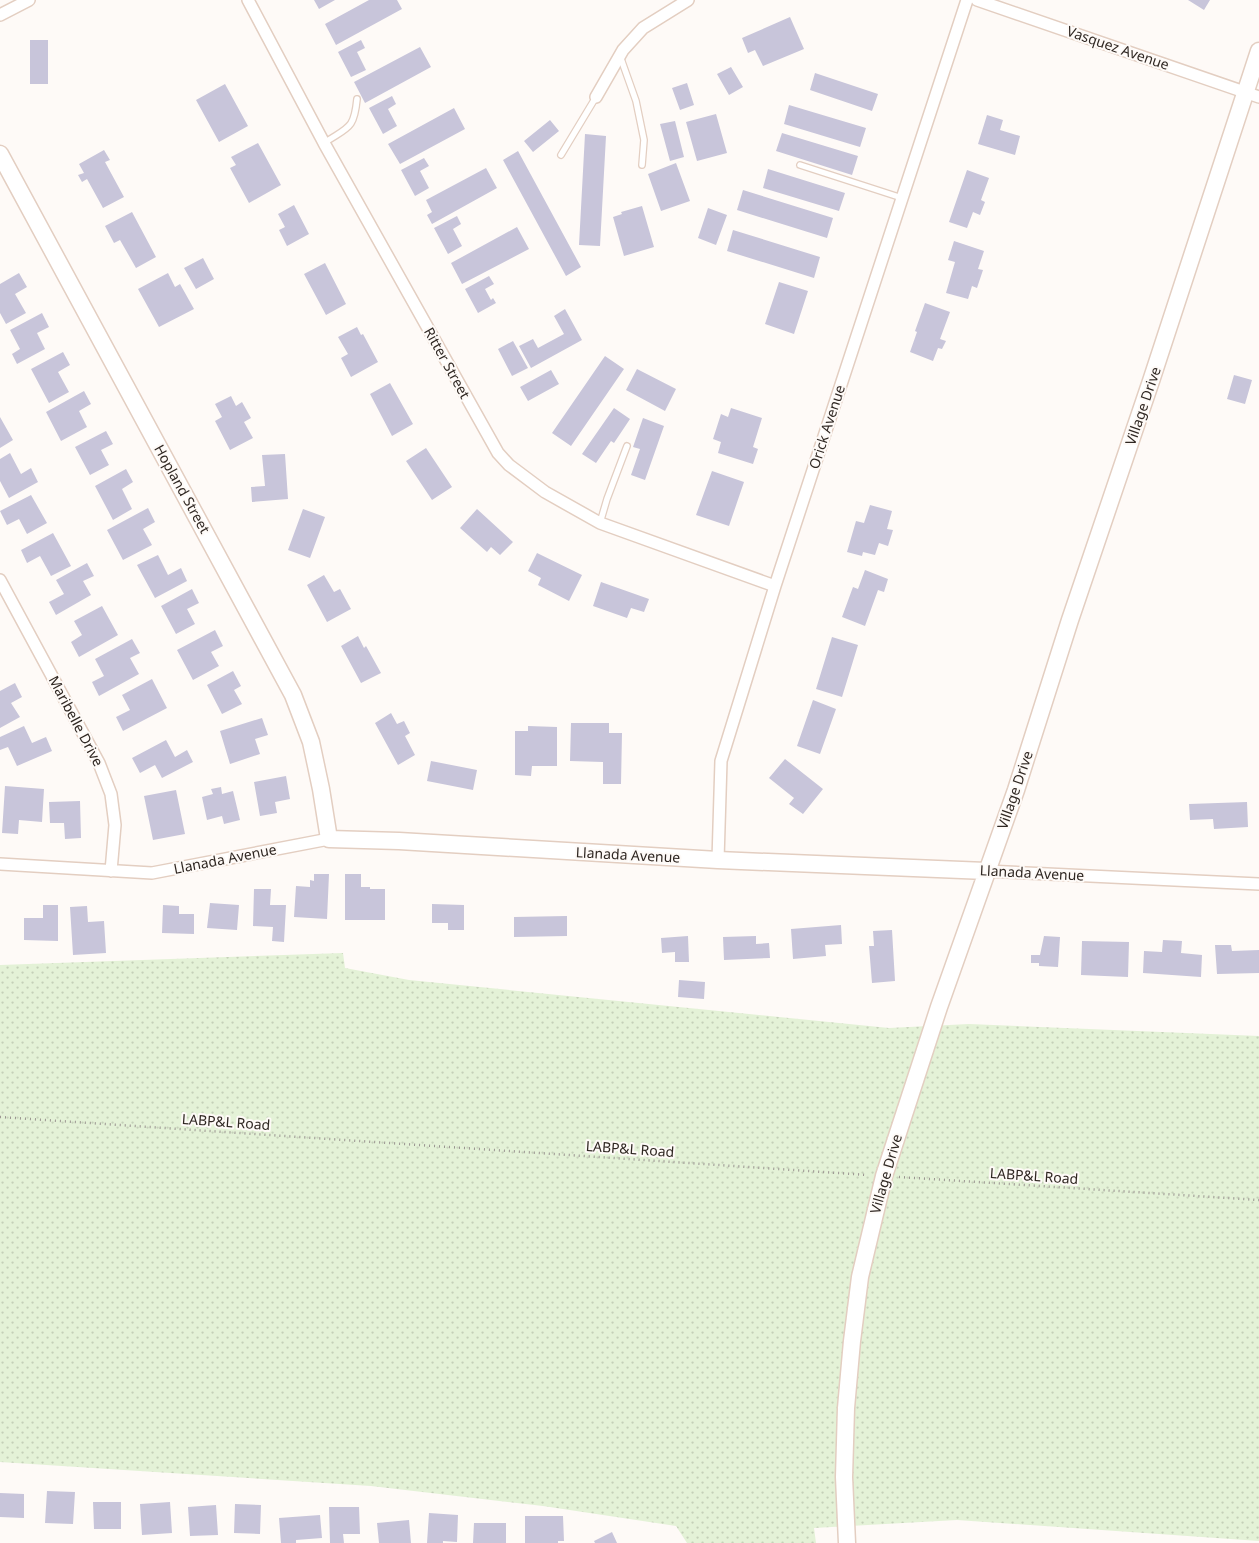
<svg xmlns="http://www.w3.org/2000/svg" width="1259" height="1543" font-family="'Noto Sans',sans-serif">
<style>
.grass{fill:url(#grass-dots)}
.building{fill:#c8c5da}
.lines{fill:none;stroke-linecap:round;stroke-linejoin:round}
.lane-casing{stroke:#e3cec1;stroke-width:8}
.street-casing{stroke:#e3cec1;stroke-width:14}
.secondary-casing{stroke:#e3cec1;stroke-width:19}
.path{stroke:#99938f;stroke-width:2.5;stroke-dasharray:1 4;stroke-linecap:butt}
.lane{stroke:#fff;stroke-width:5.5}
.street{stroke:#fff;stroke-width:11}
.secondary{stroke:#fff;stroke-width:16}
.labels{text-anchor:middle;stroke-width:4;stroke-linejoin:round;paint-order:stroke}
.street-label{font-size:14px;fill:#2f2722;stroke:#fefaf7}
</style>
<defs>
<pattern id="grass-dots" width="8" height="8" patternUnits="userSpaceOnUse" patternTransform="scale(1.25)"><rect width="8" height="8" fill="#e4f2d7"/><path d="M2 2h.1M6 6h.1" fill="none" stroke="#c4d0b8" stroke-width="1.8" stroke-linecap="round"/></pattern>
</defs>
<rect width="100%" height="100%" fill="#fefaf7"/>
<path class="grass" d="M343 953 345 968 409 980 889 1028 969 1024 1259 1036V1541L957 1520 814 1528 816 1543H687L676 1526 543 1506 371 1486 0 1462V965Z"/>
<path class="building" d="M314 0H335L319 9Z
M369 0H397L402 9 336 45 325 24Z
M1188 0H1210L1204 10Z
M790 17 804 49 763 66 755 50 748 53 742 38Z
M30 40H48V84H30Z
M361 40 365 48 357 52 366 70 351 77 338 52Z
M420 47 431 67 365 103 354 82Z
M731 67 743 87 729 95 717 74Z
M815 73 878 94 872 111 810 90Z
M687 83 694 105 680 110 672 88Z
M225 84 248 126 219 142 196 100Z
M392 96 396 104 388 109 397 126 383 134 369 108Z
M789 105 866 128 860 147 784 124Z
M454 108 465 129 400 164 388 144Z
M716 114 727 153 697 161 686 122Z
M987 115 1003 120 1000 130 1020 136 1015 155 978 144Z
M550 120 559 131 533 152 524 141Z
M675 121 684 157 670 161 660 124Z
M782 133 858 156 852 175 776 151Z
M585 134 606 136 600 246 579 245Z
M258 143 281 185 249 203 230 168 236 165 231 157Z
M104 150 110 160 105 162 124 197 103 208 87 179 82 182 78 175 84 173 79 164Z
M518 151 581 267 566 276 503 160Z
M424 158 429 166 420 171 429 188 415 196 401 170Z
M676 163 690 201 661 211 648 174Z
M486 168 497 188 432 224 427 215 432 212 426 200Z
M768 169 845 193 839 211 763 188Z
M967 170 989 178 981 200 985 202 980 215 973 212 967 228 949 222Z
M743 190 833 218 827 238 737 210Z
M294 205 309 234 287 246 279 230 285 227 278 214Z
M642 206 654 247 624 256 613 217 622 214 621 212Z
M708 208 727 215 716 245 698 238Z
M132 212 156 257 136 268 120 240 114 243 105 226Z
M457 216 461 224 453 229 462 246 448 254 434 228Z
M517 227 529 249 462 284 451 263Z
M733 230 820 257 814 278 727 251Z
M954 241 984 251 978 269 983 270 977 288 972 286 968 299 946 293 955 262 948 260Z
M203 258 214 279 196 289 184 268Z
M325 263 346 304 326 315 304 274Z
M19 273 27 287 15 294 26 313 6 324 0 313V284Z
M168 273 175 287 180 284 194 309 159 327 138 289Z
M489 276 494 284 485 289 491 300 493 298 496 303 478 313 465 289Z
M779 282 808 291 794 334 765 324Z
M925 303 950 312 940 339 946 341 942 349 938 348 933 361 910 352 917 332 915 331Z
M565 309 582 340 531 368 519 346 533 339 538 348 564 334 554 316Z
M42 313 49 327 37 333 45 349 17 364 12 354 20 349 10 330Z
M357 327 361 335 363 334 378 362 351 377 341 358 348 354 338 337Z
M513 341 528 368 512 376 498 349Z
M63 352 70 365 58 372 69 392 49 403 31 369Z
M605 356 624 369 571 446 552 433Z
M637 369 676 389 665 411 626 390Z
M551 370 559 384 528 401 520 387Z
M1234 375 1252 380 1245 404 1227 399Z
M390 383 413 424 392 436 370 394Z
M84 391 91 404 79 411 87 427 61 441 46 412Z
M231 396 236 406 242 402 251 418 244 422 253 438 230 450 215 421 222 417 215 404Z
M614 408 630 419 614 443 611 441 596 463 582 454Z
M731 408 762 418 753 447 758 449 753 464 718 453 721 442 713 439 721 414 728 417Z
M0 417 13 440 0 448Z
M643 418 664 426 645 480 631 475 640 449 633 447Z
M106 431 113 444 101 450 109 465 90 475 75 447Z
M426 448 452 487 432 500 406 461Z
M10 453 21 474 31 468 38 482 9 498 0 481V459Z
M285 454 288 499 252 502 251 487 265 486 262 455Z
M126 469 133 482 122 489 132 509 113 520 95 486Z
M712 471 744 482 729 526 696 515Z
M31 495 47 523 27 534 19 519 7 525 0 511Z
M870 505 892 511 887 529 893 530 888 546 879 543 875 555 863 552 862 556 847 552 856 521 864 523Z
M148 508 155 522 143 529 152 545 123 560 107 530Z
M303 509 325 517 310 558 288 550Z
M477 509 513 542 500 555 491 547 487 552 460 528Z
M53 533 71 566 51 576 40 556 27 563 21 550Z
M537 553 582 575 569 601 538 585 541 578 528 571Z
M158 555 168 575 181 568 187 581 155 598 137 565Z
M87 563 94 576 83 581 91 595 56 615 49 602 64 594 56 580Z
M865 570 888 579 884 592 878 590 865 626 842 617 853 587 858 589Z
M324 575 334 592 340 589 351 609 327 622 307 585Z
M601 582 649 599 644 612 631 608 627 618 593 606Z
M192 589 199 603 187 609 195 624 176 634 161 606Z
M102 606 118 635 79 657 71 642 82 635 74 621Z
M215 630 223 646 211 652 219 666 193 680 177 650Z
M358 636 364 648 366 646 381 673 361 683 341 646Z
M832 637 858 645 842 697 816 689Z
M132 639 140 653 130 658 139 674 99 696 92 682 104 676 95 659Z
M233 671 241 686 234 690 242 704 222 714 207 685Z
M152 679 167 708 123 731 116 717 130 710 122 695Z
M15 683 22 697 11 703 20 717 0 728V691Z
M813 700 836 709 820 754 797 746Z
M391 713 397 724 404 721 410 733 405 736 415 755 398 765 375 723Z
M262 718 268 735 255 739 260 754 230 764 220 731Z
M571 723H609V733H622L621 784H603V762L570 761Z
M24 726 32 743 46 737 52 751 17 766 8 747 0 750V737Z
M528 726 557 727V766H532L531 776 515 775V731H528Z
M166 740 175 757 187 750 193 762 162 778 155 765 140 773 132 758Z
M785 759 823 789 803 814 789 804 794 798 769 778Z
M431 761 477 770 473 790 427 781Z
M286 776 290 799 275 802 277 813 260 816 254 782Z
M5 786 44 789 42 822 19 820 18 834 2 833Z
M221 787 222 794 233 791 240 820 224 824 222 816 207 820 202 797 213 794 211 789Z
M176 790 185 834 153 840 144 796Z
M80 801 81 838 65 839 64 823H50L49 802Z
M1247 802 1248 827 1214 829 1213 819 1190 820 1189 804Z
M314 874H329L327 919 294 917 296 886 310 887V880L314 881Z
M345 874H361V887H370V889H385V920H345Z
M254 889H271L270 905H286L284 942 272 941 273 927 253 926Z
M210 903 239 905 237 930 207 928Z
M432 904 464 905V930H448V923H432Z
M43 905H58V941L24 940V918H43Z
M163 905 179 906V914H194V934L162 933Z
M87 906 88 922 104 921 106 953 73 955 70 907Z
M567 916V936L514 937V917Z
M841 925 842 944 825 945 826 956 793 959 791 929Z
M892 930 895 981 872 983 869 946H874L873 931Z
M688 936 689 962H675V952L662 953 661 938Z
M756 936V944L769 943 770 958 724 960 723 937Z
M1044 936 1060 937 1058 967 1039 966V963H1031V955H1040Z
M1163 940 1182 941 1181 953 1202 955 1201 977 1143 973 1144 951 1162 952Z
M1082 941 1129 942 1128 977 1081 975Z
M1215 945H1231L1232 951 1259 950V973L1217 974Z
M679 980 705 982 704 999 678 997Z
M47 1491 75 1492 73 1524 45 1523Z
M0 1493 24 1494V1518L0 1517Z
M93 1502H121V1529H94Z
M170 1502 172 1533 142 1535 140 1504Z
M235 1504 261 1505 260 1534 234 1533Z
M216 1505 218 1535 190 1536 188 1507Z
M329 1507H359L360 1534H343L344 1543H330Z
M429 1513 458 1515 457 1542 443 1541V1543H427Z
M320 1515 322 1538 296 1540V1543H281L279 1518Z
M525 1516H563L564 1541H558V1543H525Z
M409 1520 411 1543H379L377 1523Z
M474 1523H506V1543H473Z
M612 1532 617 1543H595L594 1541Z"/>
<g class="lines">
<g class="lane-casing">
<path id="lane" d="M620 56 636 101 644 140 642 165
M324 143C348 127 354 130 357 99
M561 155 596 97
M800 165 902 198
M600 523 607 499 627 446"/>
</g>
<g class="street-casing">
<path id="street" d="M248 0 324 143 498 453 509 465 545 492 600 523 775 586
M977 0 1259 97
M0 15 29 0
M596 97 623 50 643 28 688 0
M0 580 99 763 111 794 115 825 111 871
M718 860 721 761 775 586 967 0
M0 864 152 873 329 839
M986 871 1259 884"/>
</g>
<g class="secondary-casing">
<path id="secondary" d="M0 154 293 695 311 742 321 789 329 839 399 841 718 860 986 871
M847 1543 844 1477 846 1408 852 1341 860 1277 884 1176 939 1007 1016 790 1070 620 1151 381 1259 51"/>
</g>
<path class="path" d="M0 1117 868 1175
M899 1177 1259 1200"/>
<use href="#lane" class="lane"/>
<use href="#street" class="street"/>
<use href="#secondary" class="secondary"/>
</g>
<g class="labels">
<g class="street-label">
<text transform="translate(1118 48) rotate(19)" y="5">Vasquez Avenue</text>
<text transform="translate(447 363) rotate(61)" y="5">Ritter Street</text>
<text transform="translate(1143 406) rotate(-71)" y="5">Village Drive</text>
<text transform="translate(827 427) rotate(-72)" y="5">Orick Avenue</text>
<text transform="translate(182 489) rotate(61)" y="5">Hopland Street</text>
<text transform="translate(76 721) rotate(62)" y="5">Maribelle Drive</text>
<text transform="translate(1015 790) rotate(-71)" y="5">Village Drive</text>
<text transform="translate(628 855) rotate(3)" y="5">Llanada Avenue</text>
<text transform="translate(225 859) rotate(-11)" y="5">Llanada Avenue</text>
<text transform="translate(1032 873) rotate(3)" y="5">Llanada Avenue</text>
<text transform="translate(226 1122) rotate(4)" y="5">LABP&amp;L Road</text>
<text transform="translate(630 1149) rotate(4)" y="5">LABP&amp;L Road</text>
<text transform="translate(886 1174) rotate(-74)" y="5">Village Drive</text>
<text transform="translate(1034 1176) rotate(4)" y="5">LABP&amp;L Road</text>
</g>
</g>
</svg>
